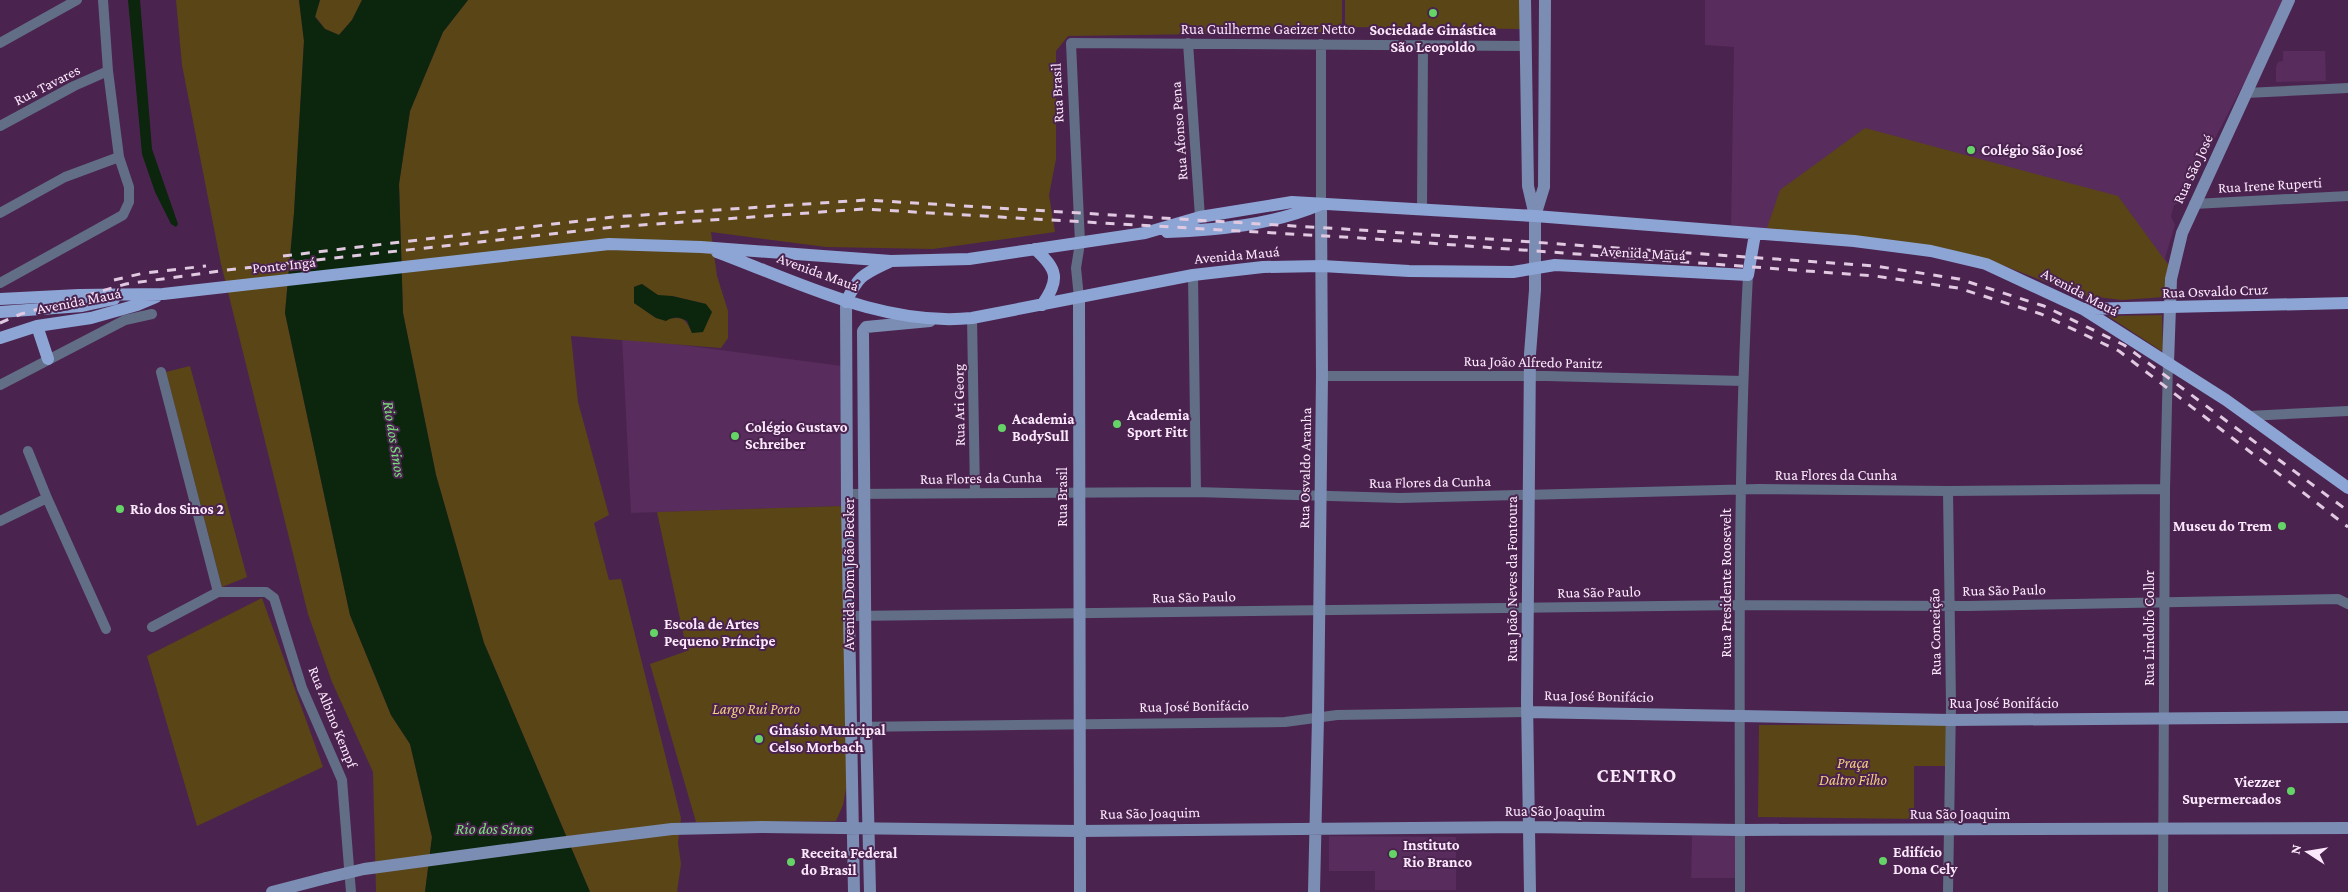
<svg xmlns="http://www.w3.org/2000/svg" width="2348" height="892" font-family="'Crimson Pro',serif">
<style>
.built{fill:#582c5d}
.green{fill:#5a4516;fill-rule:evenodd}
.water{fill:#0b260c}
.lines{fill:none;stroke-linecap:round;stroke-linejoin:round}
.street{stroke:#626e86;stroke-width:10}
.secondary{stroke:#7b8db3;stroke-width:12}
.primary{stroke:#8da5d5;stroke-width:12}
.rail{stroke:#e0c9e1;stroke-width:3;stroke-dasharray:9 9;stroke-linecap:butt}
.secondary-bridge{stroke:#7b8db3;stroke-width:12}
.poi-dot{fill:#65d467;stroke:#4b234f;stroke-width:2}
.labels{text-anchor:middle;stroke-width:4;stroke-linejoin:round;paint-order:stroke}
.street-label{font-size:15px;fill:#fce8fd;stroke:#4b234f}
.poi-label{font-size:15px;font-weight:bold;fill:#fce8fd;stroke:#4b234f;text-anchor:start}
.park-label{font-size:15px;font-style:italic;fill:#f6cf81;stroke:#4b234f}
.water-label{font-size:16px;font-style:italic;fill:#78e57a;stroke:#4b234f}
.district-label{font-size:20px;font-weight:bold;letter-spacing:1px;fill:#fce8fd;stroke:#4b234f}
</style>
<rect width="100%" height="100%" fill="#4b234f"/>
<path class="built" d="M1705 0H2287L2182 202 2174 205 2171 216 2175 225 2165 258 2172 270 2122 300 2088 296 2059 287 1989 260 1731 225 1734 47 1705 45Z
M2283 51H2325L2326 81 2276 82V67L2278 62 2283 61Z
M622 337 842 366 843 506 631 513Z
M1329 836 1456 837V890H1375V871H1329Z
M1692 836H1736V878H1691Z"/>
<path class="green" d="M176 0H299L304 41 294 213 285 313 350 615 391 715 410 744 432 837 425 892H376L373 772 332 682 308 614 221 264 182 65Z
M320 0H362L352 20 339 35 325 29 315 16Z
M468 0H1342V32L1068 36 1056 51V159L1049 195 1055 232 933 249 826 247 711 232 717 276 728 311V338L721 348 571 336 578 402 609 515 594 523 609 580 621 579 681 818 678 843 681 864 677 892H590L484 643 436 475 403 313 399 184 410 111 443 32ZM642 284 658 296H672L706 304 692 333C682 309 676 322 657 318 653 317 640 306 634 303V287Z
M1345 0H1521V29L1345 27Z
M1865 128 2118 196 2172 270 2165 297 2122 300 2088 296 2059 287 1989 260 1767 228 1780 190Z
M2162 315 2163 352 2108 316Z
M190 366 247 577 222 587 166 372Z
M843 506 847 784 843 805 836 821 696 822 650 664 687 651 657 512Z
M262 598 323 767 197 826 147 656Z
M1949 724 1948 766H1914V819L1758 817 1759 725Z"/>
<path class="water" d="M128 0H140L152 149 178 224 176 227 171 224 155 192 142 154Z
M299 0H320L315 17 325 29 339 35 352 20 362 0H468L443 32 410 111 399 184 403 313 436 475 484 643 590 892H425L432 837 410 744 391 715 350 615 285 313 294 213 304 41Z
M642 284 658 295 672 296 706 304 712 312 703 332 692 333 687 321C679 317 675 316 666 321L656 318 634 303V287Z"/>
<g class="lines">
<path class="street" d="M0 43 77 0
M1188 43 1200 217
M1321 44V204
M2246 93 2348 88
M0 126 74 86 108 71
M2194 204 2348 196
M1422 210 1423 45
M0 213 65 177 119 157
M1193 275 1196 492
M0 283 123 215 129 202V187L119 157 108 71 103 0
M1079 298 1076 268 1080 243 1071 43 1525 46
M972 318 975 493
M161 372 218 592
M1322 376H1546L1743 381
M0 385 125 320 152 314
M2248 416 2348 411
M28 451 47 498 106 629
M846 494 1196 492 1400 498 1759 489 1948 491 2165 489
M0 521 47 498
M850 616 1740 605 1968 606 2338 599 2348 604
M152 627 218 592H266L274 598 302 688 342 780 351 892
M850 727 1285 722 1337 715 1527 712
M1740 892C1740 686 1737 481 1748 275
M1948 892 1951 704 1948 491
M2163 892 2165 489 2168 363"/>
<path class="secondary" d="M1525 0 1528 186 1535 216V290L1530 354 1527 701 1530 892
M1535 216 1544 187 1545 0
M1079 298 1080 892
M846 302 847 503 854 892
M2168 363 2171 279 2182 233 2289 0
M1527 712 1950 720 2348 717
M543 845 672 829 762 827 1079 831 1529 827 1740 830 2348 828
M272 892 326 878
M870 892 866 727 863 331 866 327 930 321
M1314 892 1318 718 1322 376 1321 204"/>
<path class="primary" d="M1167 232C1217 230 1272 225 1319 205
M1035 249C1058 270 1060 279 1042 305
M717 252C798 282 884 327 972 318L1193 275 1263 267 1322 266 1409 271 1513 272 1555 265 1748 275 1755 234
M0 299 79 295 163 294 609 244 701 247 891 261 969 259 1145 233 1200 217 1292 202 1535 216 1854 241 1931 251 1986 264 2083 309 2226 400 2348 488
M846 302C859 275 862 275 889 262
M2083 309 2348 303
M0 312 82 306 114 299
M37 326 48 359
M0 338 37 326 91 318 137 305 156 297"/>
<path class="rail" d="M283 256 613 217 866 200 1360 230 1875 266 1959 279 2044 306 2124 345 2348 511
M114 280 144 273 206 266
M0 323 21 314 126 284 227 270 614 227 863 209 1360 238 1875 276 1958 288 2041 314 2119 351 2348 527"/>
<path class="secondary-bridge" d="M326 878 364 869 543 845"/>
</g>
<g class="poi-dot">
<circle cx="1433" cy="13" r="5"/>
<circle cx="1971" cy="150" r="5"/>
<circle cx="1117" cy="424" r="5"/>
<circle cx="1002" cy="428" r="5"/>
<circle cx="735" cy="436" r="5"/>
<circle cx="120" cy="509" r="5"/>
<circle cx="2282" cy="526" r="5"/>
<circle cx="654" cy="633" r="5"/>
<circle cx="759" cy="739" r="5"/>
<circle cx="2291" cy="791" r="5"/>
<circle cx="1393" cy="854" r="5"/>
<circle cx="1883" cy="861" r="5"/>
<circle cx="791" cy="862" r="5"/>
</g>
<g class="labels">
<g class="street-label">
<text x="1268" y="34">Rua Guilherme Gaeizer Netto</text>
<text transform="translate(47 85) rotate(-27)" y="5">Rua Tavares</text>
<text transform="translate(1057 93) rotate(-93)" y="5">Rua Brasil</text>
<text transform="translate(1179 131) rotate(-94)" y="5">Rua Afonso Pena</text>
<text transform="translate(2193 169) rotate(-65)" y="5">Rua São José</text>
<text transform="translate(2270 185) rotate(-3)" y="5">Rua Irene Ruperti</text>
<text transform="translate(1643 253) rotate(3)" y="5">Avenida Mauá</text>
<text transform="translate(1237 255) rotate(-5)" y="5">Avenida Mauá</text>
<text transform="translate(284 265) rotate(-6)" y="5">Ponte Ingá</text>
<text transform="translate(818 272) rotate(20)" y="5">Avenida Mauá</text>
<text transform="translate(2215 291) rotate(-2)" y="5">Rua Osvaldo Cruz</text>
<text transform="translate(2080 292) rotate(28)" y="5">Avenida Mauá</text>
<text transform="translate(79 301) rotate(-11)" y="5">Avenida Mauá</text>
<text transform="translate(1533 362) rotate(1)" y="5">Rua João Alfredo Panitz</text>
<text transform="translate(959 405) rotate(-91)" y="5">Rua Ari Georg</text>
<text transform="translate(1305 468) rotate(-89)" y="5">Rua Osvaldo Aranha</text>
<text x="1836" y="480">Rua Flores da Cunha</text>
<text transform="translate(981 478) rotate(-1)" y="5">Rua Flores da Cunha</text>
<text transform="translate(1430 482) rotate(-1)" y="5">Rua Flores da Cunha</text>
<text transform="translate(1062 497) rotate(-90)" y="5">Rua Brasil</text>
<text transform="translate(849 574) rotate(-90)" y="5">Avenida Dom João Becker</text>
<text transform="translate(1512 579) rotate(-90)" y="5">Rua João Neves da Fontoura</text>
<text transform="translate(1726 583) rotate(-90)" y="5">Rua Presidente Roosevelt</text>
<text transform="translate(2004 590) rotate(-1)" y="5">Rua São Paulo</text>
<text transform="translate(1599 592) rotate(-1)" y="5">Rua São Paulo</text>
<text transform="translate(1194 597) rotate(-1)" y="5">Rua São Paulo</text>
<text transform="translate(2149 628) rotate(-90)" y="5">Rua Lindolfo Collor</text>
<text transform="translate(1935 632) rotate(-91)" y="5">Rua Conceição</text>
<text transform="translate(1599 696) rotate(1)" y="5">Rua José Bonifácio</text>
<text x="2004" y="708">Rua José Bonifácio</text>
<text transform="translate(1194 706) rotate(-1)" y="5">Rua José Bonifácio</text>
<text transform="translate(333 717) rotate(68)" y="5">Rua Albino Kempf</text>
<text x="1555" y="816">Rua São Joaquim</text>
<text transform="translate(1150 813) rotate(-1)" y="5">Rua São Joaquim</text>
<text x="1960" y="819">Rua São Joaquim</text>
</g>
<g class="poi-label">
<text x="1433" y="35" text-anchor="middle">Sociedade Ginástica<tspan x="1433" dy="17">São Leopoldo</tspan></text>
<text x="1981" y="155">Colégio São José</text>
<text x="1127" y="420">Academia<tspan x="1127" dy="17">Sport Fitt</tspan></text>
<text x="1012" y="424">Academia<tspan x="1012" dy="17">BodySull</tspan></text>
<text x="745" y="432">Colégio Gustavo<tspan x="745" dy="17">Schreiber</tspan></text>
<text x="130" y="514">Rio dos Sinos 2</text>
<text x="2272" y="531" text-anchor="end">Museu do Trem</text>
<text x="664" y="629">Escola de Artes<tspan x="664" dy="17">Pequeno Príncipe</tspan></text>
<text x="769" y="735">Ginásio Municipal<tspan x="769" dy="17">Celso Morbach</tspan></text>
<text x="2281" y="787" text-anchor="end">Viezzer<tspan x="2281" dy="17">Supermercados</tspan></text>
<text x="1403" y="850">Instituto<tspan x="1403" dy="17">Rio Branco</tspan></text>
<text x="1893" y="857">Edifício<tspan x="1893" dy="17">Dona Cely</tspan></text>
<text x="801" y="858">Receita Federal<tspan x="801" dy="17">do Brasil</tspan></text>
</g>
<g class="park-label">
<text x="756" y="714">Largo Rui Porto</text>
<text x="1853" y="768">Praça<tspan x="1853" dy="17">Daltro Filho</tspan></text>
</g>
<g class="water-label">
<text transform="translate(395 439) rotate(81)" y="6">Rio dos Sinos</text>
<text x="494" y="834">Rio dos Sinos</text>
</g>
<g class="district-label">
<text x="1637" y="782">CENTRO</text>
</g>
</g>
<g transform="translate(2308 852) rotate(282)" stroke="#4b234f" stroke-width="4" paint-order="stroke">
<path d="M0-4L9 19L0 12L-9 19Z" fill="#fce8fd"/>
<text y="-8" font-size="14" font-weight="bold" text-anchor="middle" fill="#fce8fd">N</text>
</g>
</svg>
